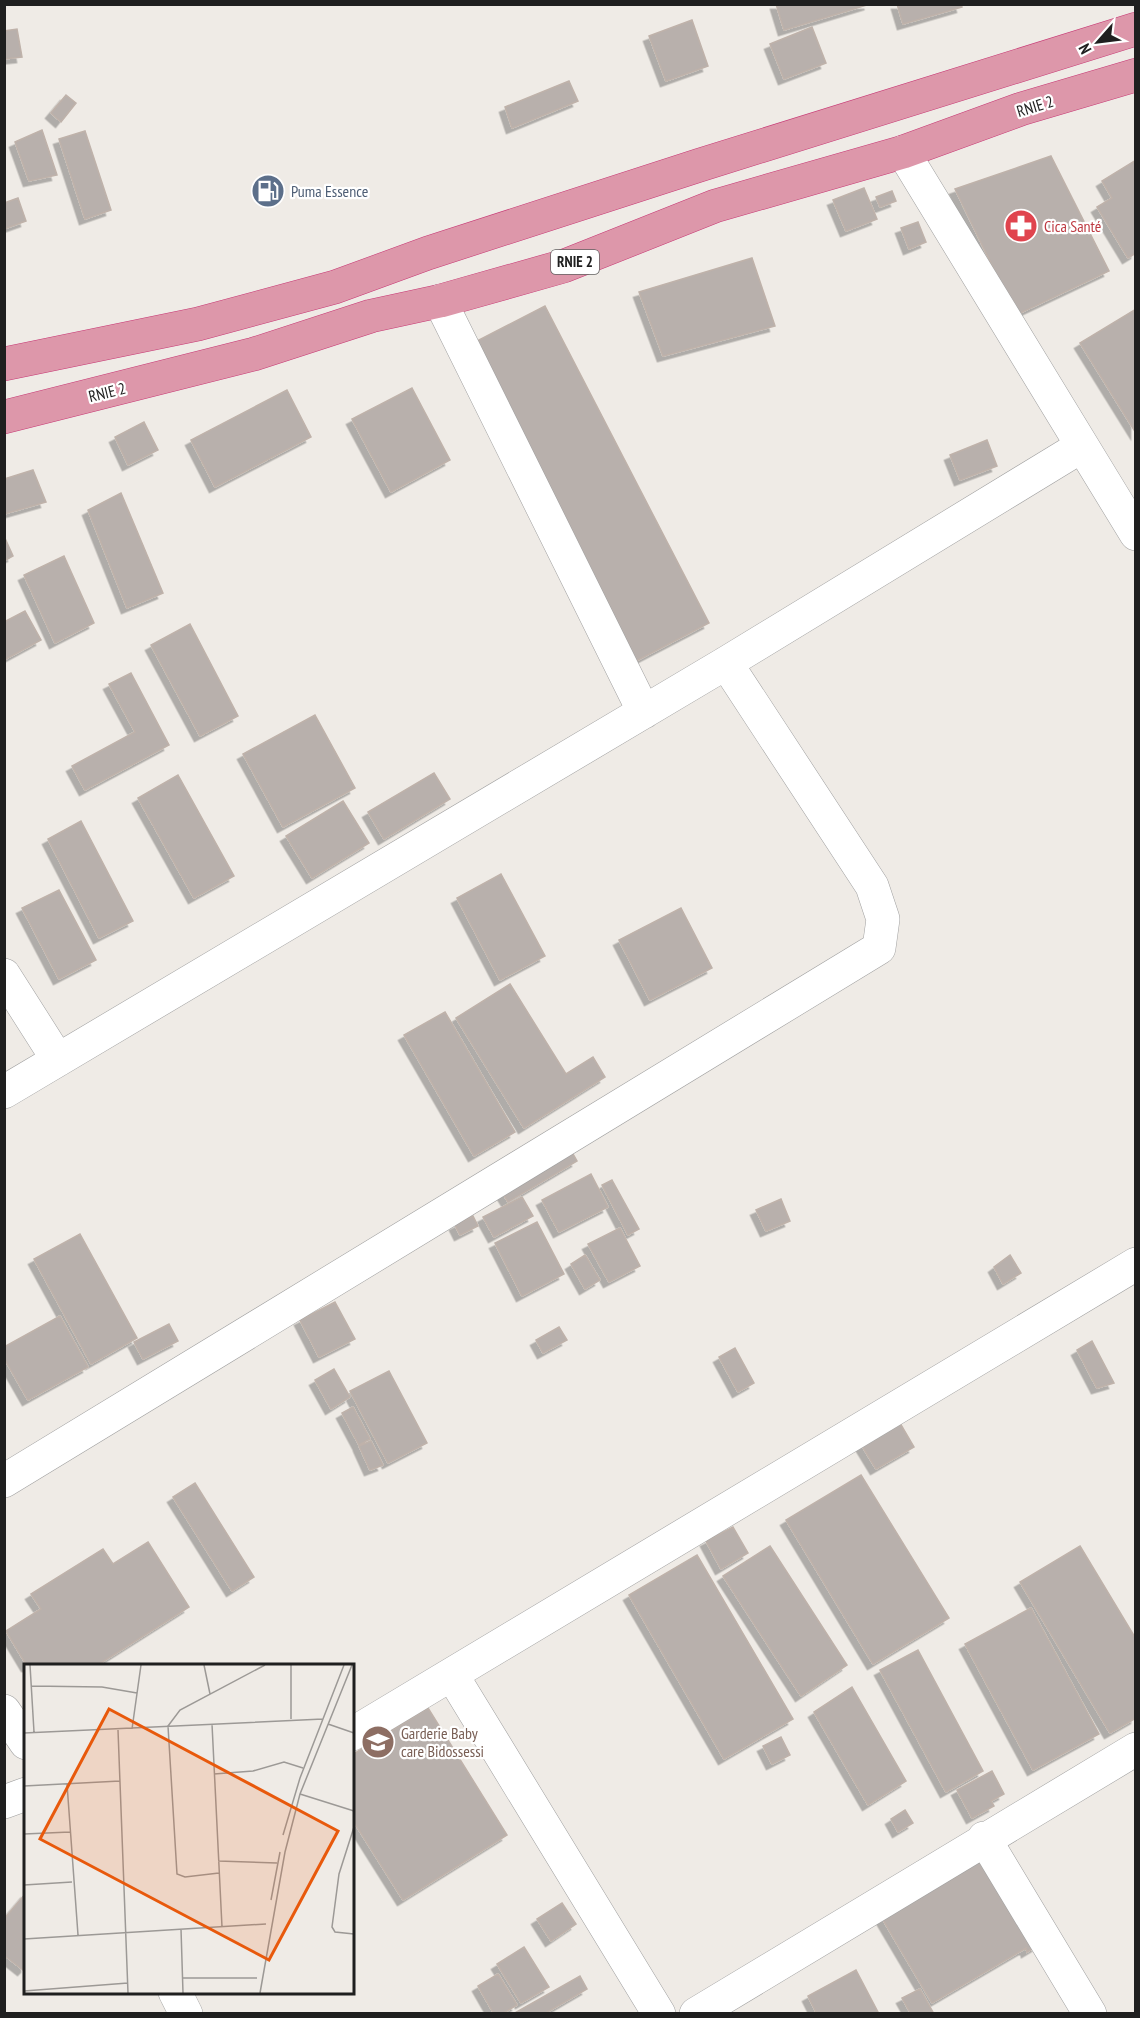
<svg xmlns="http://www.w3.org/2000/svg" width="1140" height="2018" font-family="'PT Sans Narrow',sans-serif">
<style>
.building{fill:#b8b0ac;stroke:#bfb2aa;stroke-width:1.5;filter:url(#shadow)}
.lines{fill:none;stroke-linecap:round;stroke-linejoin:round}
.minor-casing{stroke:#a0a0a0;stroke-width:34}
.highway-casing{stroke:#c73975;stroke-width:34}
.minor{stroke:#fff;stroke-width:33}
.highway{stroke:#dd97aa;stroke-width:33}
.labels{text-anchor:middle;stroke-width:4.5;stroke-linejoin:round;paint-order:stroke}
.shield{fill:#fff;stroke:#626262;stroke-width:1.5}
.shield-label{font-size:15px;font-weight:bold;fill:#1f1f1f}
.street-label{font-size:16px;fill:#1f1f1f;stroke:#fff}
.service-label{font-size:16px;fill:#4e5e75;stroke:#fff;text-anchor:start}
.health-label{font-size:16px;fill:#be3a42;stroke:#fff;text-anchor:start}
.education-label{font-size:16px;fill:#785e54;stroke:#fff;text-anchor:start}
.inset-road{fill:none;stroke:#9c9996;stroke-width:1.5}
.view{fill:#e8590c;fill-opacity:0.15;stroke:#e8590c;stroke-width:3}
.inset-edge{fill:none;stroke:#1f1f1f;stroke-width:3}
</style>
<defs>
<filter id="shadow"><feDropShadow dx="-5.5" dy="5.5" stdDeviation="0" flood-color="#0004"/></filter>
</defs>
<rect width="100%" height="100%" fill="#efebe6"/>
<path class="building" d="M776 4H870L784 30Z
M897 4H961L962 7 903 24Z
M692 20 708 66 666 81 649 36Z
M812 27 826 63 784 79 770 44Z
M17 29 22 57 4 59V31Z
M569 81 578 101 512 128 505 107Z
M66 95 76 103 61 122 51 113Z
M42 130 57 175 29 181 15 142Z
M85 131 111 210 85 219 59 139Z
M1051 156 1109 271 1016 315 955 189Z
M1136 160V253L1128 258 1097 207 1112 198 1102 181Z
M864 188 877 219 846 231 833 200Z
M892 191 896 201 880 207 876 197Z
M18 198 26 221 4 229V203Z
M918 222 926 242 909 249 901 228Z
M752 258 775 326 663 356 639 292Z
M545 306 709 623 636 661 473 343Z
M1136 309V433L1080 343Z
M412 388 450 460 391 492 352 419Z
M287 390 311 437 215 487 191 440Z
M144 422 158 450 128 465 115 437Z
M987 440 997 466 960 480 950 455Z
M33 470 46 502 4 514V479Z
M121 493 163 593 127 608 88 510Z
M4 536 13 556 4 561Z
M64 556 94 623 55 643 24 575Z
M25 611 41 640 4 660V622Z
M190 624 238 716 200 736 151 645Z
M131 673 169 745 85 790 72 766 135 732 109 684Z
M315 715 355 788 283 827 243 754Z
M434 773 450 799 384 839 368 812Z
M178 775 234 876 194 898 138 798Z
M343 801 369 843 312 878 286 836Z
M81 821 133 921 99 938 48 839Z
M501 874 545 956 500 980 457 898Z
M59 890 96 960 59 979 22 908Z
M681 908 712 968 650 1000 619 940Z
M510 984 566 1074 593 1057 605 1077 524 1128 456 1018Z
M445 1012 515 1132 474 1156 404 1035Z
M568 1145 577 1161 508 1202 498 1186Z
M591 1174 608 1207 559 1232 542 1200Z
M612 1180 639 1229 628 1235 602 1185Z
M522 1197 533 1216 494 1237 483 1217Z
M781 1199 790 1221 766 1231 756 1210Z
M473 1216 478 1226 460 1235 455 1225Z
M537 1222 564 1274 522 1296 495 1243Z
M620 1228 640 1266 609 1282 588 1244Z
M80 1234 137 1338 91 1364 34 1259Z
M585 1255 600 1280 585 1289 571 1264Z
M1010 1255 1021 1273 1003 1284 994 1267Z
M335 1302 355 1339 319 1357 300 1320Z
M60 1316 88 1367 28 1400 4 1358V1347Z
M169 1324 178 1341 143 1359 134 1342Z
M559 1327 567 1340 543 1353 536 1340Z
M1092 1341 1114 1383 1097 1388 1077 1350Z
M735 1348 754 1383 738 1392 719 1357Z
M334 1369 350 1397 331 1409 315 1380Z
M389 1371 427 1443 388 1463 350 1391Z
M353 1407 370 1439 359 1445 342 1413Z
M897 1418 914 1447 876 1469 859 1441Z
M371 1441 383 1465 370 1470 359 1446Z
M861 1475 949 1618 873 1664 786 1520Z
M195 1483 254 1577 232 1591 173 1497Z
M733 1527 748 1553 721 1569 706 1541Z
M148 1542 189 1607 96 1666H27L6 1631 41 1609 31 1594 103 1549 113 1564Z
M770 1546 847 1665 801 1696 723 1576Z
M1080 1546 1136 1639V1718L1110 1733 1020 1582Z
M697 1555 793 1719 724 1759 629 1595Z
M1031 1608 1099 1734 1033 1770 965 1644Z
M918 1650 983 1771 946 1792 880 1670Z
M852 1687 906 1781 868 1805 814 1712Z
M428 1708 507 1835 403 1900 352 1819V1755Z
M781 1737 790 1755 772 1764 763 1746Z
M992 1771 1004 1794 991 1801 994 1806 972 1818 957 1790Z
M905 1810 913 1823 898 1832 891 1819Z
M977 1855 1037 1946 1027 1952 1026 1948 932 2003 879 1913 958 1876 954 1869Z
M26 1893V1967L23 1970 4 1955V1919Z
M562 1903 576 1924 551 1941 537 1919Z
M524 1947 549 1987 521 2003 497 1964Z
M856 1970 879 2014H817L808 1996Z
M498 1974 517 2005 502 2014H494L478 1986Z
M580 1976 587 1989 544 2014H513Z
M920 1989 934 2014H911L902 1998Z"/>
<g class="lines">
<g class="minor-casing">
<path id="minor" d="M903 152 1136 534
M440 301 644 712
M4 975 58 1060
M4 1092 726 663 1082 446
M4 1481 879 948 883 919 872 886 726 663
M452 1675 659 2014
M4 1711 26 1743
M352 1734 1136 1264
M4 1802 26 1794
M984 1838 1090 2014
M175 1992 186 2014
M696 2014 1136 1749"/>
</g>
<g class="highway-casing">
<path id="highway" d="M4 364 198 324 335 287 428 253 700 165 1136 29
M4 417 254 354 371 316 440 301 564 266 715 206 903 152 1021 109 1136 75"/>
</g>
<use href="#minor" class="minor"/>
<use href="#highway" class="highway"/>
</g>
<defs>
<g id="fuel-disc" transform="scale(1.725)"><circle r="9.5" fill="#5c6f8a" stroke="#fff"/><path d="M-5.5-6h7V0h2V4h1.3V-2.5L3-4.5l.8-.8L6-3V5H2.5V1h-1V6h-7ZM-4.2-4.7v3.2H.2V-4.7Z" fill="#fff"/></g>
<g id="pharmacy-disc" transform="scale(1.725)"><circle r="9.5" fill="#e0444e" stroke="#fff"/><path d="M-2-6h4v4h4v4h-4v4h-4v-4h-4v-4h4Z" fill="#fff"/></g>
<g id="school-disc" transform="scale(1.725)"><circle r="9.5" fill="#8d6e63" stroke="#fff"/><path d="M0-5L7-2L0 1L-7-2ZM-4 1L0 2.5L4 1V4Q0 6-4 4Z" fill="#fff"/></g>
</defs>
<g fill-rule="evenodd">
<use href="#fuel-disc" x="268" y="191"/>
<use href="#pharmacy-disc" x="1021" y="226"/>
<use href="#school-disc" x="378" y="1742"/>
</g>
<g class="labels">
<rect class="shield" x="551" y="250" width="48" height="24" rx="4.5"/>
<g class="shield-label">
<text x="575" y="267">RNIE 2</text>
</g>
<g class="street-label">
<text transform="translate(1035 106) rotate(-17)" y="6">RNIE 2</text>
<text transform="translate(107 392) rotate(-14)" y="6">RNIE 2</text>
</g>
<g class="service-label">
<text x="291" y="197">Puma Essence</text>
</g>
<g class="health-label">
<text x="1044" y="232">Cica Santé</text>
</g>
<g class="education-label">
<text x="401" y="1739">Garderie Baby<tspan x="401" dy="18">care Bidossessi</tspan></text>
</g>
</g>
<g transform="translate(24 1664)">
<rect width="330" height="330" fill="#efebe6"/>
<path class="inset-road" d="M6 1 10 68M180 1 186 30M267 1V55M7 22 78 23 113 29M188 60 198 263M304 60 330 69M108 65 117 1M94 66 104 329M0 69 299 55M190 110 229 107 260 98 279 104M43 120 54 271M0 122 96 117M276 130 330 147M330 163 315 210 308 263 311 268 330 270M0 170 46 168M259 171 276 114 320 1M194 197 253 199M195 209 161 213 153 210 144 62 156 46 241 1M0 221 48 218M247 236 256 188M157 265 159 329M0 275 242 260M159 314H233M0 327 104 319M236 329 261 188 276 130 328 1"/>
<path class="view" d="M85 45 314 167 245 296 16 175Z"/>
<rect width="330" height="330" class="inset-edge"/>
</g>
<rect width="1140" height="2018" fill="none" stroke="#1f1f1f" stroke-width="12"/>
<g transform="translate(1098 42) rotate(242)" stroke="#ffffff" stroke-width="4.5" paint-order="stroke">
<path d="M0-4.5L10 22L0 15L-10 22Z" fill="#1f1f1f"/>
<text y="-9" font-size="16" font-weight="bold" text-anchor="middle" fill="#1f1f1f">N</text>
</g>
</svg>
